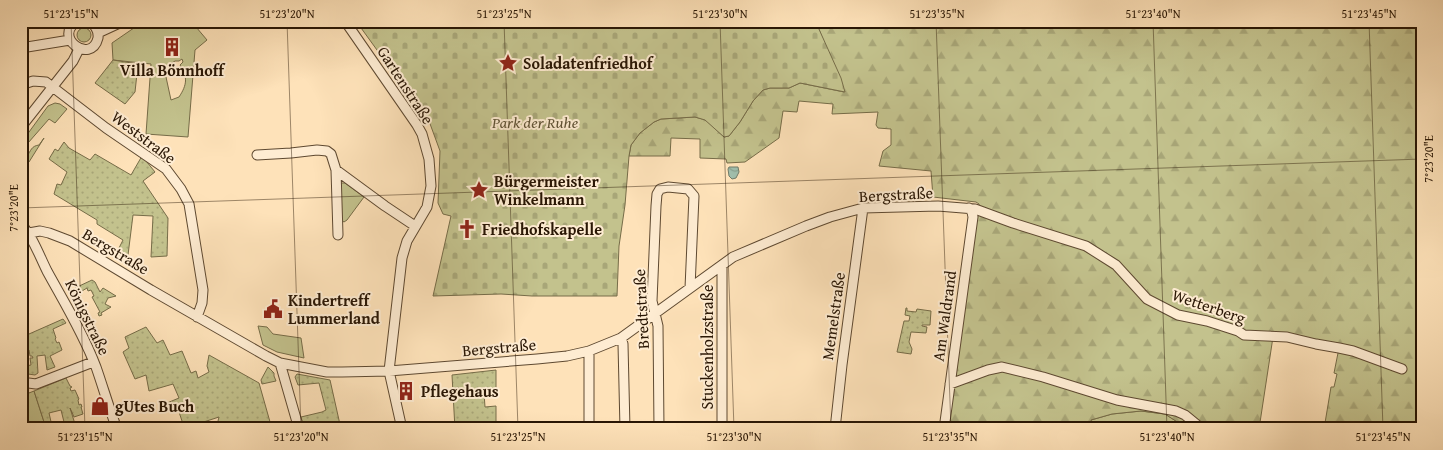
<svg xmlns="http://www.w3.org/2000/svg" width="1443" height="450" font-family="'Gentium Book Plus',serif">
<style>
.green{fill:#c3c28d;stroke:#766c48;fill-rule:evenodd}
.forest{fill:url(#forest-firs);stroke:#766c48}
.cemetery{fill:url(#cemetery-stones);stroke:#766c48}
.garden{fill:url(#garden-dots);stroke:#766c48}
.water{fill:url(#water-waves);stroke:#707b69}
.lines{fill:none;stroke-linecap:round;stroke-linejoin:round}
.street-casing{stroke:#5e4931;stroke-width:11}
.street{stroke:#feecd2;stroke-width:9}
.ticks{fill:none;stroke:#291604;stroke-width:1;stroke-opacity:0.45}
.labels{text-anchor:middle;stroke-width:4;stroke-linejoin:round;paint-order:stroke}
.poi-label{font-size:16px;font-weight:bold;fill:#291604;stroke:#feecd2;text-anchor:start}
.street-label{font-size:16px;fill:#291604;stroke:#feecd2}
.park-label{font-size:16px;font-style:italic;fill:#5f5234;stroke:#feecd2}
.neatline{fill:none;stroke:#291604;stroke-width:2}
.ticks-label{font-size:12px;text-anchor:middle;fill:#291604}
</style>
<defs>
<pattern id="forest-firs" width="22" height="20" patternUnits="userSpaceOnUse" patternTransform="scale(1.25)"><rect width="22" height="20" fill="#c3c28d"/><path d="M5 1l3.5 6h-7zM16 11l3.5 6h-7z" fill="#a8a678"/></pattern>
<pattern id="cemetery-stones" width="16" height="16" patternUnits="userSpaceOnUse" patternTransform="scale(1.25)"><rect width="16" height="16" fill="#c3c28d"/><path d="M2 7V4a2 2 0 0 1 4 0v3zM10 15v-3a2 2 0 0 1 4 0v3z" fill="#a8a678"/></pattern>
<pattern id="garden-dots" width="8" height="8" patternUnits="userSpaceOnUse" patternTransform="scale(1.25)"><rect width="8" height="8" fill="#c3c28d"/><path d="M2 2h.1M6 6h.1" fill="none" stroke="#a8a678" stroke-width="1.8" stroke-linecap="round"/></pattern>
<pattern id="water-waves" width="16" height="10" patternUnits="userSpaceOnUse" patternTransform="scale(1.25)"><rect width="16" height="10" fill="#a0beac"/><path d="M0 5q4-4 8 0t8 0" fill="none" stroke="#8aa392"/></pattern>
</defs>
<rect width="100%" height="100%" fill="#fee2b9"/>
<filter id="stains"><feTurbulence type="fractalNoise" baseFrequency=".004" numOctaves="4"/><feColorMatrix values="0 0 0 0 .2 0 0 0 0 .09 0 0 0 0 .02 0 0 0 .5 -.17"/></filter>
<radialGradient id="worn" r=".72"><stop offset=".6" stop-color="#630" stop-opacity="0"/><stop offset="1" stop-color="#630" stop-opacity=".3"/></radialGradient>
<path class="green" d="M144 21H191L207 40 195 50 188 137 146 134 151 64 113 60 112 43ZM182 59 183 62 180 65C188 77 187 85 179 97L171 100 166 77 159 68 169 65 175 61H179Z
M77 35a7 7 0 1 1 14 0a7 7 0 1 1-14 0Z
M55 103 60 104 67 109 55 123 49 119 21 151V143L48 106Z
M44 138 29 162 27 161 21 167V160C23 158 25 157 27 156 31 151 31 146 39 145Z
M341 183H345L364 197 347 220 344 222 341 220 339 185Z
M258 326 267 327 273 334 301 338 304 358 277 352 263 345Z
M21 387 27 388 29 393 34 391 46 428 21 429Z
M1141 411 1165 414 1182 425 1195 429H1087L1091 420 1112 414Z"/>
<path class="forest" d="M793 21H1422V429H1324L1331 387H1334L1337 374 1334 373 1339 348 1273 337 1259 429H1195L1182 425 1165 414 1141 411 1112 414 1091 420 1092 424 1087 426V429H947L976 214 979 208V204L976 202 933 197 931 171 879 166 883 151 891 145V129L878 128 876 125 878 112 832 114 833 104 799 101 797 112 783 111 779 138 745 162 727 163 726 159 700 158V139L671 138 670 156H629L631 145 640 133 654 122 661 119 695 117 706 120 724 137 729 136 740 122 753 101 763 90 770 88H789L800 83 844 92 818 27Z"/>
<path class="cemetery" d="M356 21H793L818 27 841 78 845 92 800 83 789 88H770L763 90 753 101 740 122 729 136 724 137 705 120 695 117 661 119 654 122 640 133 631 145 629 156 625 205 619 246 617 296H532L501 294 433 296 451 216 443 214 438 203 440 151 429 121 427 122 419 108Z"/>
<path class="garden" d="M113 60 138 64 135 92 125 104 95 83Z
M64 142 69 148 90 160 95 154 131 175 142 156 155 172 143 181 168 218 167 256 151 257 153 216 133 215 127 263 115 256 123 240 97 224V220L54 194 57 184 61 185 67 172 49 159 55 149 58 151Z
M92 280 95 282 100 292 103 288 116 296 108 298 105 304 111 307 101 313 102 315 99 316 98 313 100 312 92 297 94 296 91 290 88 291 87 288 82 291 80 289 77 291 75 288Z
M906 308H907V311L916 312 917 309 931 311 930 325H922V326L927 327 926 333 911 332 909 342 912 349 911 354 897 352 904 321H909L910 316 905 315Z
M63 319 66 323 53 329 56 338 55 339 57 343 59 342 62 350 50 356 55 367 47 370 45 355 37 356 38 373 35 375 21 373V367L31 365 30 358H33L32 356H30L29 350 21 351V330L29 334Z
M146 327 157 343 163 340 170 355 182 351 191 373 196 371 198 378 209 372 207 366 209 355 259 383 272 429H216L219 417 182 429V421L178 409 171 410 167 403 179 398 173 384 149 391 146 375 135 379 123 352 129 348 125 337Z
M268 367 274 373V376L276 381 262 384 261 380Z
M496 370V392L484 393 485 407 496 406V423L492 425V429H455L452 375Z
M297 374 330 380 341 429H330L329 426 324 427 323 422 313 424V429H304L301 417 322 412 326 410 319 383 298 385 295 377Z
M66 378 70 386 72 387 70 388 71 391 75 390 79 399 78 400 79 405 81 404 82 407H81L83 414 74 417 70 408 75 424 68 426V429H63L67 426H65L63 423 64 422 61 410 49 413 52 426 46 428 34 391Z"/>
<path class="water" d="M729 167H738L739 172 736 178 732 179 729 176 728 169Z"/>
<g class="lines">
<g class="street-casing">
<path id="street" d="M78 21C51 36 91 66 98 38 99 30 95 25 89 21
M345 21 417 125 422 134 429 159 431 186 427 207 407 241 402 258 389 371 402 429
M98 33 124 21
M21 48 70 40
M21 85 33 81 46 82 106 128 166 169 181 189 189 204 203 290 202 303 197 317
M21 127 73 61 79 49
M257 155 291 153 317 150 327 151 331 154 336 170 385 206 415 226
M336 170 338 235
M21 224C33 237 39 255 47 271 64 302 83 333 96 367 103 387 109 408 117 429
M29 233 40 231 49 233 70 241 151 290 266 356 280 363 327 372H342L389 371 537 359 567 356 589 351 621 338 733 257 806 226 830 217 863 208 938 206 975 209 1013 223 1086 246 1116 265 1147 299 1178 315 1207 321 1238 331 1244 335 1287 337 1316 344 1339 348 1353 351 1402 369
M722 266V429
M621 338 623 344 625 429
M589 351V429
M280 363 299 429
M21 382 36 384 93 362
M950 384 988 370 1002 367 1043 377 1117 400 1176 411 1185 415 1202 429
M659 429 658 326 652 301 656 206 657 194 660 189 668 187 688 189 694 196 690 288
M835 429 842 365 863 208
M944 429 973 217 972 212 969 208"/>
</g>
<use href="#street" class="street"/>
</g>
<path class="ticks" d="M71 21 85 429M287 21 301 429M504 21 518 429M720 21 734 429M936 21 951 429M1153 21 1167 429M1369 21 1383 429M21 208 1422 159"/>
<defs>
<g id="building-bare" transform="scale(1.5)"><path d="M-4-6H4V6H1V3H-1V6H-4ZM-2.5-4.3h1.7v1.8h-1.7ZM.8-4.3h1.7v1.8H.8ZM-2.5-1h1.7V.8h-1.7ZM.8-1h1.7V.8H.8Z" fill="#8f2418" stroke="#feecd2" stroke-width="2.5" paint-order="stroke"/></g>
<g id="sight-bare" transform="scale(1.5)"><path d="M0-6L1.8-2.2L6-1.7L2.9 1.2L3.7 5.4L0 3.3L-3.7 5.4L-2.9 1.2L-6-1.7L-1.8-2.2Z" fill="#8f2418" stroke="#feecd2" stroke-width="2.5" paint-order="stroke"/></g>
<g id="church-bare" transform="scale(1.5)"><path d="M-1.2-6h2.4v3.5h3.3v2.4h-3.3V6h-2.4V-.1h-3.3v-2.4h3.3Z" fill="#8f2418" stroke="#feecd2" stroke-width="2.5" paint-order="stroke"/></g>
<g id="civic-bare" transform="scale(1.5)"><path d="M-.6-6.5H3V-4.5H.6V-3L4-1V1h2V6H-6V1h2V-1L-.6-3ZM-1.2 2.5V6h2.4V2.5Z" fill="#8f2418" stroke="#feecd2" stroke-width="2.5" paint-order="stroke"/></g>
<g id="shop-bare" transform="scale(1.5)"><path d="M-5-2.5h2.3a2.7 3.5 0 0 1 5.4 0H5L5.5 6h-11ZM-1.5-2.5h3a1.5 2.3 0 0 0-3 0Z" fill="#8f2418" stroke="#feecd2" stroke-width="2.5" paint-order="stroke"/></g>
</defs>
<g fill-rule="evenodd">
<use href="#building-bare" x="172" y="47"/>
<use href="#sight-bare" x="508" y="63"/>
<use href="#sight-bare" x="479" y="190"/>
<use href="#church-bare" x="467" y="229"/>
<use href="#civic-bare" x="273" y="309"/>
<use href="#building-bare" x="406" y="391"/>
<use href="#shop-bare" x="100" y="406"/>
</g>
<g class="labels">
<g class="poi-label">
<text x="523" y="69">Soladatenfriedhof</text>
<text x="172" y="76" text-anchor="middle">Villa Bönnhoff</text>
<text x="494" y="187">Bürgermeister<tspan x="494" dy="18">Winkelmann</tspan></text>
<text x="482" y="235">Friedhofskapelle</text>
<text x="288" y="306">Kindertreff<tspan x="288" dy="18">Lummerland</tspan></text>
<text x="421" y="397">Pflegehaus</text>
<text x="115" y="412">gUtes Buch</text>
</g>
<g class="street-label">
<text transform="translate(406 85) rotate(57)" y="6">Gartenstraße</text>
<text transform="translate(144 137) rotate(37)" y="6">Weststraße</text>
<text transform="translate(896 194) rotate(-3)" y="6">Bergstraße</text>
<text transform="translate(116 251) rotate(31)" y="6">Bergstraße</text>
<text transform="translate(1209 306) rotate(19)" y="6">Wetterberg</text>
<text transform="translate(641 309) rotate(-93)" y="6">Bredtstraße</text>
<text transform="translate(833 316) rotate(-82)" y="6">Memelstraße</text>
<text transform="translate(944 316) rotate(-82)" y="6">Am Waldrand</text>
<text transform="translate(88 317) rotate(64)" y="6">Königstraße</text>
<text transform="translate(499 347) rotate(-5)" y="6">Bergstraße</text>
<text transform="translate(707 347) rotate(-90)" y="6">Stuckenholzstraße</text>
</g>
<g class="park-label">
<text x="535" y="128">Park der Ruhe</text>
</g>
</g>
<rect width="1443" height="450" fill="none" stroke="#fee2b9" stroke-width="55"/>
<rect x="28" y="28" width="1388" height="394" class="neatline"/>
<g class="ticks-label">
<text x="71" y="18">51°23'15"N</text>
<text x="287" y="18">51°23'20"N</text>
<text x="504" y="18">51°23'25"N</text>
<text x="720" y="18">51°23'30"N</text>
<text x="937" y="18">51°23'35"N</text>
<text x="1153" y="18">51°23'40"N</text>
<text x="1369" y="18">51°23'45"N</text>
<text transform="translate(1429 159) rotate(-90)" y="4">7°23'20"E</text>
<text transform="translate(14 208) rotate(-90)" y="4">7°23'20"E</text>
<text x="85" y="441">51°23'15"N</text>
<text x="301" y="441">51°23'20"N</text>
<text x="518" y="441">51°23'25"N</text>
<text x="734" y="441">51°23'30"N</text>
<text x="950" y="441">51°23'35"N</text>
<text x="1167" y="441">51°23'40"N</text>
<text x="1383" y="441">51°23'45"N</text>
</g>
<rect width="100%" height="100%" filter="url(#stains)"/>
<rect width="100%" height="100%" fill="url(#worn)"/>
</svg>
